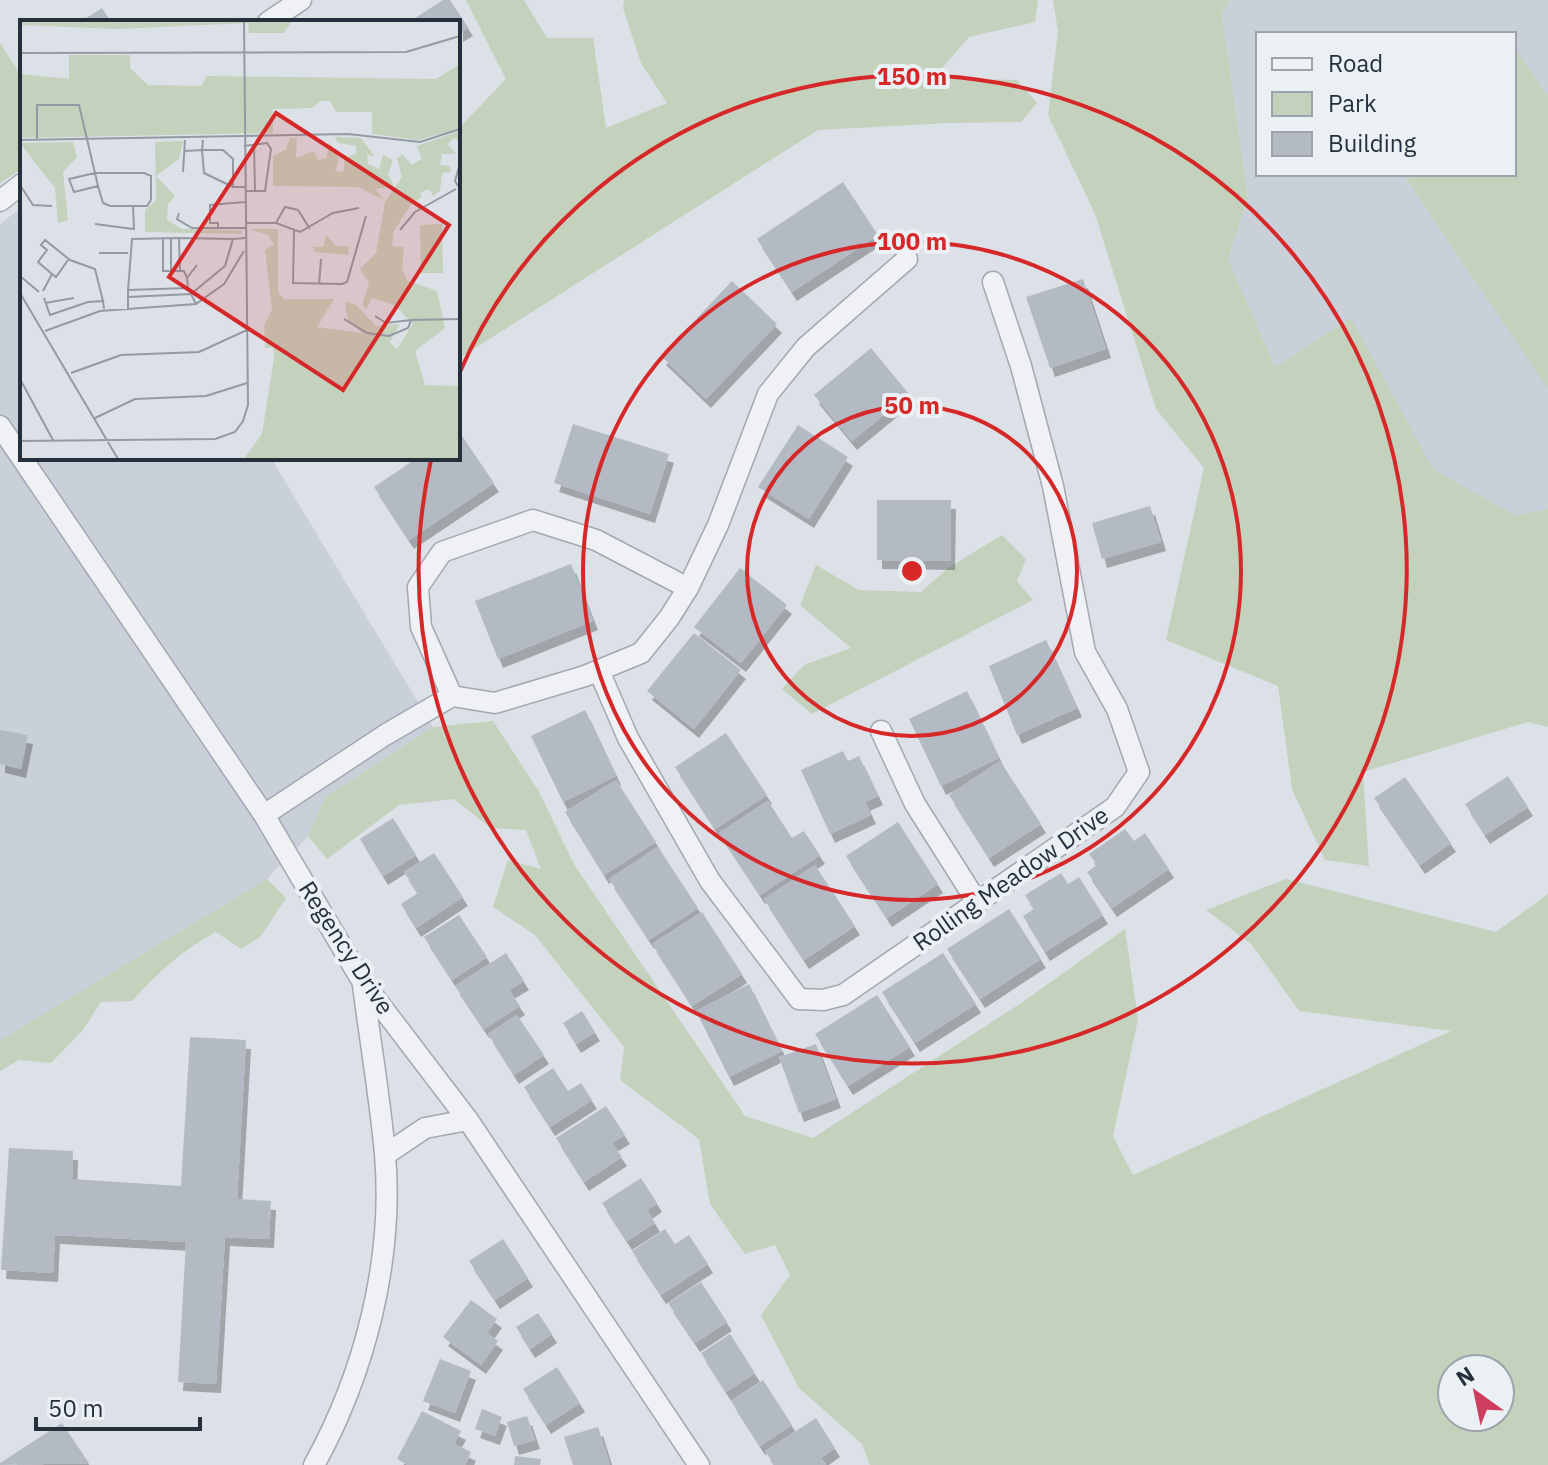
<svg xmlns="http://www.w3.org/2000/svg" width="1548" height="1465" font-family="'IBM Plex Sans',sans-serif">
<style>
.built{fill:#cad0d9;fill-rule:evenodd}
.green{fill:#c3d1bd;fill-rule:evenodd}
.building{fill:#b3bac3;filter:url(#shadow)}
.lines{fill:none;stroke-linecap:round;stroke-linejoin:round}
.minor-casing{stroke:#a2a8b1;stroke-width:23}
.minor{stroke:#eff1f5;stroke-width:20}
.ring{fill:none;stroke:#d62828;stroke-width:4}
.labels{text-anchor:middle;stroke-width:8;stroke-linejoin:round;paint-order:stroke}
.street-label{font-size:24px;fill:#26303d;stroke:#ebf0f4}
.inset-road{fill:none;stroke:#939aa3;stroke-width:2}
.view{fill:#d62828;fill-opacity:0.15;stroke:#d62828;stroke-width:4}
.inset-edge{fill:none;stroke:#26303d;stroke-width:4}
.centre{fill:#d62828;stroke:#ebf0f4;stroke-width:4}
.ring-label{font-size:24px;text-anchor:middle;font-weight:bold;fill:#d62828;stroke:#ebf0f4;stroke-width:8;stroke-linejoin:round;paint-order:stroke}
</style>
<defs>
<filter id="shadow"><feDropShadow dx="5" dy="9" stdDeviation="0" flood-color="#0004"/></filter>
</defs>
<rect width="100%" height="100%" fill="#dce1e7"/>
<path class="built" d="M1229 0H1548V509L1516 516 1433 470 1351 318 1275 367 1228 259 1248 199 1222 14ZM1258 34H1514V174H1258Z
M22 207V458H271L433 727 325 797 308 836 267 879 0 1040V224Z"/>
<path class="green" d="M466 0H524L547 38H593L606 128 667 103 641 63 623 8 624 0H1038L1035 22 969 37 933 78 1017 80 1037 103 1021 122 949 123 818 130 458 359V129L506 79Z
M1053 0H1229L1222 14 1248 199 1228 259 1275 367 1351 318 1433 469 1516 516 1548 509V727L1528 722 1363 772 1369 866 1325 860 1292 789 1278 686 1166 640 1204 468 1156 409 1095 214 1048 115 1058 31Z
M0 43 22 77V169L0 183Z
M1514 47 1548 97V389L1403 174H1514Z
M1002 535 1026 559 1017 581 1033 600 812 714 782 689 804 665 851 648 800 605 816 565 859 590 921 592 948 568Z
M493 721 538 790 575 866 745 1116 813 1138 1021 1003 1125 929 1138 1019 1113 1136 1133 1175 1451 1031 1299 1011 1251 944 1206 910 1286 879 1496 932 1548 894V1465H870L862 1444 799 1388 761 1315 790 1275 775 1245 745 1254 710 1204 699 1139 620 1080 624 1047 535 935 493 907 508 860 541 869 526 830 491 828 454 799 399 805 327 859 308 836 325 797 433 727ZM1452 1369H1500V1417H1452Z
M267 879 286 898 261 936 241 949 216 932C182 950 158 973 132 1001L101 1002 83 1030 51 1063 19 1060 0 1071V1040Z"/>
<path class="building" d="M443 0H450L468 27 458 33V22H409Z
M102 8 111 22H80Z
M843 182 878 235 792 292 757 239Z
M1083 279 1106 349 1050 368 1026 297Z
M732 281 777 324 706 399 661 356Z
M871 348 909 394 852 441 814 395Z
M573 424 669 454 650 514 554 483Z
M798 425 848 457 809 519 758 487Z
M458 430 494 483 409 540 374 487 417 458H458Z
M877 500H951L950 561 877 560Z
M1150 506 1161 542 1102 559 1092 523Z
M571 564 593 621 498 659 475 601Z
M740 568 787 605 741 663 694 627Z
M694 633 741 670 694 729 647 691Z
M1046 640 1077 708 1017 735 989 666Z
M967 691 999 758 941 786 909 719Z
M585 710 616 776 563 802 531 736Z
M0 730 28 735 21 769 0 764Z
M726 733 767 795 715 829 675 767Z
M843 751 848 761 859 756 878 796 865 802 871 815 830 834 801 770Z
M1000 761 1041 824 989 858 949 795Z
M1508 776 1528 807 1485 835 1465 804Z
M1405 777 1451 843 1420 865 1374 798Z
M616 780 656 842 604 875 565 812Z
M768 801 792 838 804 831 820 855 760 895 719 833Z
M393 818 416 855 383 876 360 839Z
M898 822 938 884 887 918 846 856Z
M1125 829 1134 841 1145 833 1169 869 1112 908 1087 872 1097 865 1089 854Z
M658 847 698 908 649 940 609 879Z
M434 853 463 897 416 928 401 904 418 893 404 872Z
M815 865 855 926 804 960 764 899Z
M1061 873 1068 884 1079 877 1103 915 1045 952 1023 916 1034 909 1025 895Z
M1009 909 1041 959 980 999 947 949Z
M702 912 742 974 692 1006 652 944Z
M459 915 487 957 452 980 424 937Z
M506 953 524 981 509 990 520 1006 484 1029 455 986Z
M943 953 976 1004 915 1043 882 992Z
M749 984 782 1051 729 1077 696 1011Z
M877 995 910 1047 848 1086 815 1034Z
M582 1011 595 1032 576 1044 563 1023Z
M517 1015 544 1055 514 1075 488 1034Z
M190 1037 246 1040 237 1199 271 1201 269 1239 225 1237 216 1384 178 1382 186 1242 55 1235 53 1273 1 1270 9 1148 73 1151 72 1179 181 1186Z
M816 1044 836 1099 799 1113 779 1057Z
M553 1068 568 1091 581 1083 592 1100 550 1127 524 1087Z
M606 1106 625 1135 612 1143 622 1157 584 1182 556 1138Z
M641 1178 657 1203 647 1210 655 1223 627 1241 602 1203Z
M665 1229 675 1244 689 1235 708 1264 661 1295 632 1251Z
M503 1239 528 1278 495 1300 469 1261Z
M701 1282 727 1322 695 1343 668 1303Z
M471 1300 497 1319 487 1333 498 1341 481 1365 443 1337Z
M538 1313 552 1334 530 1349 516 1327Z
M730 1334 755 1373 726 1392 701 1353Z
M440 1359 471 1371 455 1413 423 1401Z
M557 1367 580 1403 546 1425 523 1389Z
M763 1380 792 1425 760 1446 731 1401Z
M482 1409 502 1417 495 1436 475 1429Z
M422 1411 461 1431 454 1444 471 1452 465 1465H408L397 1459Z
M527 1416 535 1440 514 1446 507 1422Z
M816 1418 835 1448 821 1458 826 1465H774L765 1451Z
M62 1423 89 1463 0 1465V1463Z
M598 1427 610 1465H573L564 1437Z
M515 1456 541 1459 540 1465H514Z"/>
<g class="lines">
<g class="minor-casing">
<path id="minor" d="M268 22 301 0
M0 201 22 184
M0 426 264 815 362 981 468 1120 699 1465
M599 671 628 738 710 881 799 999 823 1000 843 995 1115 807 1139 772 1117 709 1085 652 1053 486 1021 366 993 282
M452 696 421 627 418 587 442 552 533 520 596 540 688 588
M881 731 915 804 977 902
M264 815 385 735 452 696 495 703 585 676 641 653 669 618 688 588 718 525 768 394 806 347 907 259
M385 1155 425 1128 468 1120
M314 1465C365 1373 394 1260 385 1154 380 1098 370 1041 363 985"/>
</g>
<use href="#minor" class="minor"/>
</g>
<g class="ring">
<circle cx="912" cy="571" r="165"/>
<circle cx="912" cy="571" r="329"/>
<path d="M459 374A494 494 0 1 1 431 460"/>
</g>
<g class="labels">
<g class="street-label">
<text transform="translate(1011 879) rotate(-35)" y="8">Rolling Meadow Drive</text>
<text transform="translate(346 948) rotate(57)" y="8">Regency Drive</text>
</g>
</g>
<g transform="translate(20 20)">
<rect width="440" height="440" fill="#dce1e7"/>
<path d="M0 1H272L264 13H229L228 3 98 9 0 5ZM49 35H110V48L128 65 181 66 187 56 416 59 440 44V108L398 120 352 114V92H316L310 81H301L292 88 253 89V113L0 118V54L49 59ZM440 111V121L433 118 428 124 436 134H422L420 145 430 146 431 152 422 153 420 171 413 176 409 169 400 173 402 177 392 183 374 211 372 226 384 227 382 249 388 261 417 271 425 308 395 331 405 365 440 366V439H224L242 414 254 338 253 327 245 328 244 306 252 289 245 230 254 224 248 215 229 209H258V272L264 279H314L297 307 342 313 328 300 325 282 336 285 356 306 380 304 370 322 377 329 393 304 374 285 352 278 346 289 342 285 349 263 340 249 356 233 365 182 382 157 377 139 382 134 392 145 402 139 397 126ZM315 117 341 118 355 137 347 134 348 144 359 149 363 135 373 140 368 154 374 166 355 169 364 180 338 167 253 166V136L266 129 270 118H277L276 138 294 131 298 140 306 138 310 122 319 140 315 151 323 152 325 139 336 133V126L318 123ZM163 121 159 139 136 156 155 176 148 184 147 200 162 209 222 210V214L125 212V190L136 180 135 122ZM53 122 57 137 43 152 48 200 38 203 35 168 0 123ZM422 204 423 253H401L400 205ZM306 215 316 226H329L328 235 295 232 293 227H303Z" fill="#c3d1bd"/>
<path class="inset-road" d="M0 33 386 32 440 16M0 120 328 114 400 122 440 109M17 120V85H59L75 153 49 159 54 172 78 166 75 153H124L131 156V180L127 186H90L83 183 78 166M234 125 235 171M224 126 247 123 251 129 245 171H226M165 131 182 130 183 120M440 143 435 161 440 169M163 152 165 120M0 165 13 185 32 186M213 167 184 153 182 130H203L213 139V167H225M159 193 157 199 172 208H226M226 203H256L280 212 313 193 339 188M256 203 265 187 278 190 290 209M75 204 114 209 113 186M198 208V203H190V185L225 182M380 210 395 192 436 169M274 211 273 263 322 264 327 262 346 196M143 218V251H164L167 258M151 218V251M160 218 213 219M79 233H108M32 254 36 257 48 240M0 256 19 272M299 265 301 239M168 268 167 258 177 245M108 270 112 219 159 218 160 251M23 271 32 254 18 242 27 230 21 225 25 220 50 240 75 249 83 281M0 273 98 439M108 277 171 274 205 246 213 219 225 218M24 278 30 295 68 282 83 281 84 289M25 283 54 278M108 289V270L168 268 176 284M355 296 366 303 391 300M324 299 347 313 369 316 388 308 391 300 440 299M25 311 80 291 176 284 204 264 224 231M51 353 101 335 179 332 227 310M0 359 33 420M75 398 115 379 186 376 227 363M0 421 195 419 215 412 223 401 228 385 224 1"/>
<path class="view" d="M256 93 429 205 323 370 149 257Z"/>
<rect width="440" height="440" class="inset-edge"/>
</g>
<circle cx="912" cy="571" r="12" class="centre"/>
<g class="ring-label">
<text x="912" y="85">150 m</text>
<text x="912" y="250">100 m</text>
<text x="912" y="414">50 m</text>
</g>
<rect x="1256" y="32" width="260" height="144" fill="#ebf0f4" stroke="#9ca3ab" stroke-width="2"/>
<rect x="1272" y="58" width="40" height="12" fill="#eff1f5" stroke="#9ca3ab" stroke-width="2"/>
<text x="1328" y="72" font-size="24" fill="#26303d">Road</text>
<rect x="1272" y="92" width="40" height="24" fill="#c3d1bd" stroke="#9ca3ab" stroke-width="2"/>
<text x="1328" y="112" font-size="24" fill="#26303d">Park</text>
<rect x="1272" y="132" width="40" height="24" fill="#b3bac3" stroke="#9ca3ab" stroke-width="2"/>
<text x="1328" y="152" font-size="24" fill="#26303d">Building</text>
<g transform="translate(1476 1393) rotate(327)"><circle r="38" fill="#ebf0f4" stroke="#9ca3ab" stroke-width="2"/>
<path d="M0-6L14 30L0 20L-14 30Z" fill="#cf3d5e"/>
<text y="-12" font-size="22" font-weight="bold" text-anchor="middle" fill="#26303d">N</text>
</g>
<path d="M36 1417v12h164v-12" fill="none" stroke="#26303d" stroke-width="4"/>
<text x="48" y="1417" font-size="24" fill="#26303d" stroke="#ebf0f4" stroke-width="6" paint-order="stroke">50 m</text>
</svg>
